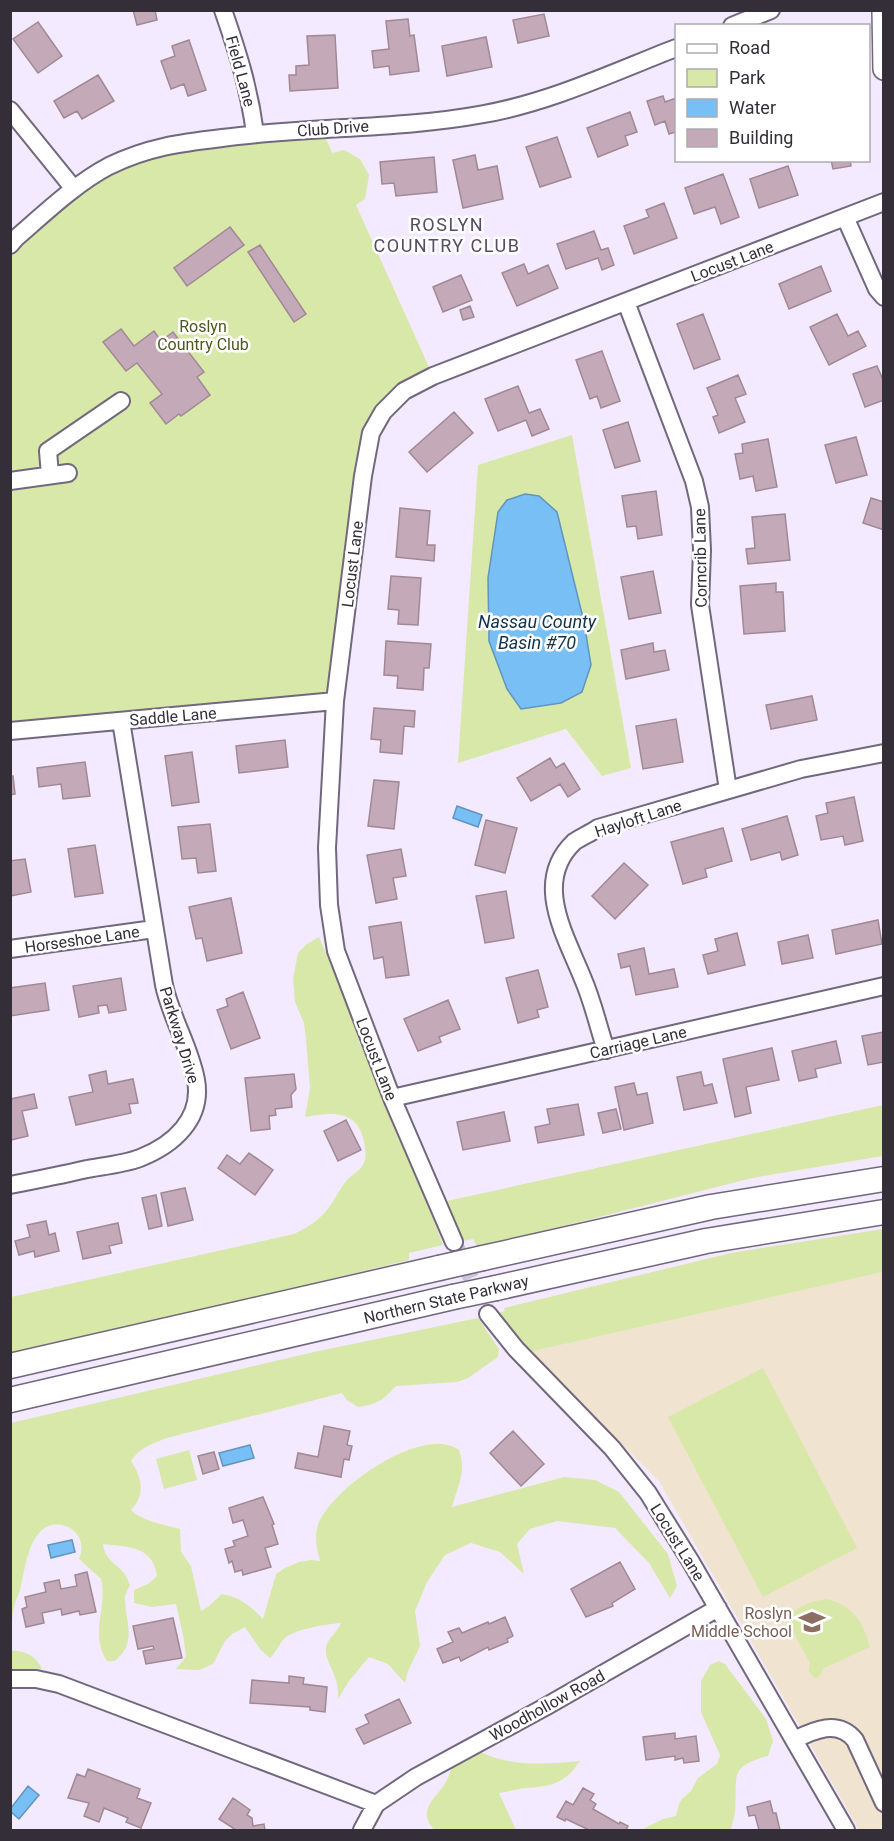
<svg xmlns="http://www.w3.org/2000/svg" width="894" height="1841" font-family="Roboto,sans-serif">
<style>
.education{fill:#f0e3cf}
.green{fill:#d8e8a9}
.water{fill:#77bff5;stroke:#6394bc;stroke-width:1.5}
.building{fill:#c4aab8;stroke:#a18895;stroke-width:1.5}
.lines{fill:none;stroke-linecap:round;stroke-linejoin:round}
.minor-tunnel{stroke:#cdc4d7;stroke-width:16;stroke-dasharray:16 8;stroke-linecap:butt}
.minor-casing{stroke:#72687e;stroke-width:20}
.major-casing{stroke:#72687e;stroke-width:24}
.highway-casing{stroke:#72687e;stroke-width:27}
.minor{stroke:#fff;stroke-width:16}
.major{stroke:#fff;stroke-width:21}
.highway{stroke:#fff;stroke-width:24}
.highway-bridge-casing{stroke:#72687e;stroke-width:27;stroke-linecap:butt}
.highway-bridge{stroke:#fff;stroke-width:24}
.labels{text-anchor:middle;stroke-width:5;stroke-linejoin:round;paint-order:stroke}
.street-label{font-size:16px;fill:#332e38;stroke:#fff}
.park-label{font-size:16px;fill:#4c581e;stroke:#fff}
.education-label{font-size:16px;fill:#785e54;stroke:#fff;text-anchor:end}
.neighbourhood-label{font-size:18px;letter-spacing:1.5px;fill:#574d62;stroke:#fff}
.water-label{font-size:18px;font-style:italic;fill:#123248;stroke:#fff}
</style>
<rect width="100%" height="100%" fill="#f3eaff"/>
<path class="education" d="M883 1272V1830H859L659 1481 529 1352Z"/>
<path class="green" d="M322 129 332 153 344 150 360 159 369 175 365 199 356 205 433 376 404 391 371 433 335 701 11 729 10 245 132 156Z
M572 435 631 768 602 776 566 729 458 763 478 465Z
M319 937 348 1005 360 1044 377 1075 396 1134 421 1185 443 1245 409 1253V1260L31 1352 11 1354V1297L294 1234C307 1228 321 1219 330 1206 336 1198 340 1188 347 1180 352 1175 361 1170 364 1163 367 1156 365 1148 364 1141 356 1108 331 1113 305 1117L310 1088 306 1040 304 1023 295 1002 293 979 298 953 307 944Z
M883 1105V1156L752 1178 478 1248 473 1239 463 1241 447 1201Z
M883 1229V1272L529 1352 510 1332 499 1313 505 1311 504 1308 731 1253Z
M478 1318 499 1349 498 1357 468 1378 457 1382 396 1386C383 1400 378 1404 358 1407L347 1400 342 1393 167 1438C153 1443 139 1448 131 1461 142 1478 146 1494 131 1510 144 1522 163 1524 180 1529L181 1552 191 1566 201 1611 208 1607 222 1594C243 1599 249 1605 263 1619L276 1574 285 1568 299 1562 311 1560 320 1561C317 1548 314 1538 318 1525 331 1488 423 1424 459 1450 467 1472 457 1487 452 1507L564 1477 595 1480 619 1492 668 1554 677 1586 670 1598 649 1563 615 1528 557 1521 530 1529 517 1544 524 1574 500 1552 471 1543 445 1555 427 1582 415 1611 420 1646 408 1671 405 1683 388 1664 369 1657 349 1681 338 1699C338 1694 338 1689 337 1684 335 1672 324 1659 326 1647 328 1638 337 1633 341 1623 328 1624 293 1629 284 1639 280 1643 276 1652 270 1658L260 1649 245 1627 232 1634 225 1641 213 1664 199 1670 176 1669 186 1657 184 1640 176 1604 152 1607 134 1603V1590L148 1584 157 1576C153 1546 129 1547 103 1544 105 1559 113 1561 123 1572 126 1575 128 1581 130 1585 128 1590 125 1594 125 1599 125 1619 136 1639 120 1656 116 1661 113 1662 107 1661 89 1633 108 1607 101 1579L79 1559C91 1531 56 1513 39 1533 26 1549 25 1571 20 1590 19 1595 16 1598 15 1603 12 1612 13 1622 11 1630V1423L314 1352Z
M763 1368 857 1548 763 1597 668 1417Z
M189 1450 197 1480 164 1489 156 1459Z
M827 1599C854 1607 862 1620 870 1647L824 1668 819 1677 815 1678 809 1672 810 1663 786 1619C797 1607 810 1601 827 1599Z
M11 1650C27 1652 33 1654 42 1668L30 1674 11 1676Z
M719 1661 725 1664 766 1719 773 1741 768 1756C727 1767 738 1777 735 1812 734 1818 732 1824 731 1830H641L663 1819 676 1816 679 1804 682 1799 691 1791 698 1778 717 1764 720 1755 701 1712V1681L710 1665Z
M481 1752C510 1767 548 1764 580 1761 565 1783 553 1786 528 1788 518 1788 509 1792 499 1793L516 1830H434C415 1808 439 1797 447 1780 451 1773 451 1765 458 1759 465 1754 473 1753 481 1752Z"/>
<path class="water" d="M525 494 539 496 557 512 584 622 591 665 582 692 561 703 521 709 507 689 489 641 488 578 498 512 507 500Z
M457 806 482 815 478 827 453 818Z
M250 1445 254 1458 223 1466 219 1453Z
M72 1540 75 1552 51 1558 48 1545Z
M28 1786 39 1795 19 1819 11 1812V1808Z"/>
<path class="building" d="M133 10H155L157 20 137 25Z
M544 14 549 36 518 43 513 20Z
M408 19 410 36 414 35 419 71 390 75 389 66 374 68 372 51 389 49 386 21Z
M38 22 62 56 38 73 13 39Z
M335 35 338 88 290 91 289 75H296V66L309 65 307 36Z
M486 37 492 67 447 76 442 46Z
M189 40 206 90 188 96 184 84 171 89 161 61 175 56 172 46Z
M98 75 114 101 82 119 77 111 64 118 54 101Z
M663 96 665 102 676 98V132L669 134 665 121 655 125 647 101Z
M630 112 637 132 625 136 628 145 598 157 587 128Z
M557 137 571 177 540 187 526 147Z
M475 155 478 170 497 166 503 199 463 208 453 160Z
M434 157 437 192 396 196 394 183 382 184 380 162Z
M831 160H850L851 166 833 169Z
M788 166 798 195 759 208 750 179Z
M723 174 739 217 721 224 715 207 694 214 685 188Z
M664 203 677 238 634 254 624 226 649 217 646 210Z
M230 227 244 245 187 286 174 268Z
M594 231 601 250 608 248 614 265 602 270 598 258 566 269 557 244Z
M260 245 306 314 294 322 248 252Z
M524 264 528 274 548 265 558 288 517 306 502 273Z
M821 266 831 291 789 309 779 284Z
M461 275 472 300 443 312 433 287Z
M470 306 474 317 463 320 460 310Z
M703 314 720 359 694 369 677 324Z
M837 314 848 336 858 331 866 346 829 365 810 327Z
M121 329 134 346 154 331 161 341 173 332 204 372 197 377 210 395 181 416 179 414 166 424 150 403 162 394 137 363 126 371 103 342Z
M602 351 620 401 601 408 597 396 590 399 576 360Z
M877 366 884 382V400L865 407 853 374Z
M738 375 746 394 735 398 745 422 719 433 713 417 718 415 707 388Z
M518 386 529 413 540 409 549 429 532 436 526 420 498 431 485 399Z
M454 412 473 433 427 472 409 452Z
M628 422 640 461 615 468 603 430Z
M856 437 867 475 836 483 825 445Z
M768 439 777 487 756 491 753 476 740 479 735 454 743 453 742 444Z
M656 491 662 535 638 539 636 526 627 527 622 496Z
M871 498 884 502V530L863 523Z
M400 508 430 511 427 545H435L434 561 396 557Z
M785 514 790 560 748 564 746 549 755 548 752 517Z
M653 571 661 613 629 619 621 577Z
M391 576 421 578 418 625 398 624 399 610 388 609Z
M776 583V592H783L785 631 744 634 740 586Z
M386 641 431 644 429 668H424L423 690 397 688 398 676 384 675Z
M653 643 654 652 665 650 669 670 626 679 621 650Z
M812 696 817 720 771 729 766 705Z
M374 708 415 711 414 727 404 726 402 754 380 752 381 740 371 739Z
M676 719 683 762 643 769 636 726Z
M285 740 288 767 239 773 236 746Z
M192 752 199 802 172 806 165 756Z
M550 758 556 768 564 763 580 789 568 797 560 784 531 801 517 778Z
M85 762 90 796 63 799 61 784 39 787 37 768Z
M10 776H13L15 794 10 795Z
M374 780 399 782 394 829 368 826Z
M854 797 863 841 845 845 843 836 821 840 816 816 828 813 826 803Z
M787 816 798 855 782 860 780 852 751 860 742 829Z
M486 820 517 828 505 873 475 865Z
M210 824 216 871 198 873 196 858 182 859 178 827Z
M723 828 732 861 705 869 707 877 683 884 671 842Z
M95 845 103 893 75 897 68 849Z
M401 849 406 876 393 878 397 899 376 903 367 855Z
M25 859 31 892 10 896V861Z
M624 863 648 885 615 919 592 896Z
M506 891 514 938 485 943 476 896Z
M231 898 242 953 207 961 202 938 196 939 189 907Z
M878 920 882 944 836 954 832 930Z
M401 922 409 975 386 978 383 957 374 959 369 927Z
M737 933 745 965 708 974 703 955 718 951 715 939Z
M808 935 813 958 782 964 778 942Z
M644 948 649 974 674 969 678 987 636 995 630 966 621 968 618 954Z
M538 970 548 1007 537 1010 539 1017 518 1023 506 978Z
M121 978 126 1010 109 1013 107 1005 98 1006 99 1013 79 1017 73 986Z
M45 983 49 1010 10 1016V988Z
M243 992 260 1038 231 1049 217 1010 228 1006 226 999Z
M448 1000 460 1029 439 1037 441 1042 418 1051 404 1019Z
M884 1032V1062L868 1065 862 1036Z
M836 1041 841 1063 815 1069 817 1077 799 1081 792 1051Z
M772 1048 779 1080 746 1087 751 1113 735 1117 723 1059Z
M106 1071 108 1084 133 1079 138 1103 129 1104 131 1113 76 1125 69 1097 93 1092 89 1075Z
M701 1072 704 1086 712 1084 717 1103 684 1110 677 1077Z
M294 1074 296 1089 291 1095 292 1107 275 1109 276 1115 269 1116 270 1129 251 1131 245 1078Z
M634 1083 637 1095 647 1093 653 1123 624 1130 615 1087Z
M34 1094 37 1108 22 1111 28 1136 11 1140 10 1099Z
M578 1104 584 1135 538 1143 535 1127 550 1124 547 1109Z
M616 1109 621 1129 603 1133 598 1113Z
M504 1112 510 1141 463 1150 457 1122Z
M346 1120 361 1150 338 1161 324 1131Z
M249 1153 273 1170 255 1195 218 1168 227 1155 240 1164Z
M185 1188 193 1220 168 1226 161 1193Z
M156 1195 162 1226 149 1229 142 1198Z
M46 1221 49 1235 55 1233 59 1251 35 1257 34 1251 19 1255 15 1241 30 1237 27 1225Z
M118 1223 122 1243 109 1246 111 1253 83 1259 77 1232Z
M324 1426 350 1431 347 1445 352 1446 349 1460 344 1459 341 1477 295 1468 298 1453 318 1457Z
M513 1431 544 1464 521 1486 490 1453Z
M214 1452 219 1469 203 1474 198 1456Z
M263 1497 274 1524 272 1525 278 1544 265 1548 271 1567 243 1575 242 1570 235 1572 232 1561 229 1563 225 1549 235 1546 233 1541 248 1536 243 1520 233 1523 229 1508Z
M620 1562 635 1589 612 1603 613 1606 586 1617 571 1589Z
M87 1572 96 1612 80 1615 79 1611 62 1615 61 1609 42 1613 44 1623 26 1627 22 1609 27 1607 25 1597 46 1592 44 1583 59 1580 61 1589 77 1586 75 1575Z
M505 1617 513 1636 507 1639 508 1642 489 1650 488 1647 461 1661 459 1657 443 1663 437 1649 453 1642 448 1632 459 1628 462 1633 488 1622 489 1624Z
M173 1618 182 1658 146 1664 143 1651 154 1649 153 1646 138 1649 133 1626Z
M289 1676 304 1678 303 1684 327 1687 325 1712 310 1710V1707L250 1703 252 1680 289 1683Z
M399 1699 411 1723 364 1744 356 1729 369 1723 365 1715Z
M675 1733V1739L696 1736 699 1761 684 1763 683 1758 675 1760V1756L646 1760 643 1737Z
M88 1769 140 1789 137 1798 151 1803 141 1828 126 1822 128 1818 104 1808 99 1822 84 1816 89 1803 68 1798 77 1774 85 1777Z
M583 1788 594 1794 590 1800 596 1804 593 1809 619 1824 620 1822 628 1826 626 1830H589L566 1819 565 1821 557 1817 566 1801 573 1805Z
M233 1798 250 1810 247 1815 252 1818 253 1826 264 1824 265 1830H236L219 1819Z
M770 1801 773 1813H776L780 1830H759L755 1815 749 1816 747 1807Z"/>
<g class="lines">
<path class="minor-tunnel" d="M454 1242 488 1314"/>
<g class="minor-casing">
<path id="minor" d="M223 10C238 53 249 88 255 133
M732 26 771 10
M10 110 74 189
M845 217 877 289 884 297
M10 245 16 238C45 213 75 184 109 166 148 147 180 143 222 138 309 126 398 130 484 114 551 102 614 72 676 48
M626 302 694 481 700 507 702 550 700 605 728 790
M50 475 48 451 121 401
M10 481 68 473
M10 731 335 701
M10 949 154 929
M606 1050C598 1026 593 1002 583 979 566 936 532 882 574 842 581 837 591 833 598 828L801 769 884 753
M392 1098 884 986
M10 1185C36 1180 61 1175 87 1169 104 1166 124 1164 140 1158 173 1145 203 1119 196 1080 190 1047 171 1018 164 985L121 721
M454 1242 392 1098 336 951 329 905 327 848 335 701 363 476 371 433 383 412 404 391 433 376 884 202
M488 1314 516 1349 612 1448 648 1493 691 1562 846 1830
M10 1679H36L59 1684 376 1804
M794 1740C814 1730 838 1719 855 1740L884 1803
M362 1830 376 1804 416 1777 545 1707 718 1608"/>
</g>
<g class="major-casing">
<path id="major" d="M883 10 884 69"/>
</g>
<g class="highway-casing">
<path id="highway" d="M483 1258 711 1207 884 1179
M496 1288 706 1241 884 1212
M10 1366 439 1268
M10 1400 453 1297"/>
</g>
<use href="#minor" class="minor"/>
<use href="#major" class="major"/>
<use href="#highway" class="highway"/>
<g class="highway-bridge-casing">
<path id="highway-bridge" d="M439 1268 483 1258
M453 1297 496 1288"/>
</g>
<use href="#highway-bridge" class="highway-bridge"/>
</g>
<defs>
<g id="school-bare" transform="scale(2.07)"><path d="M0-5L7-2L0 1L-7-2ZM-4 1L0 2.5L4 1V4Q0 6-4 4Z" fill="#8d6e63" stroke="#fff" stroke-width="2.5" paint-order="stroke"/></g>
</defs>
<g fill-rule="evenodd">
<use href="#school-bare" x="812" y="1622"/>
</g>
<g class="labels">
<g class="street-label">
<text transform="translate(241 71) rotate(75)" y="6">Field Lane</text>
<text transform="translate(333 128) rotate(-4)" y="6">Club Drive</text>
<text transform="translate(732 261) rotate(-21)" y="6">Locust Lane</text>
<text transform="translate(700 558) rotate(-91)" y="6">Corncrib Lane</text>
<text transform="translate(352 564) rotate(-83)" y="6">Locust Lane</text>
<text transform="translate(173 716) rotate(-5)" y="6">Saddle Lane</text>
<text transform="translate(638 818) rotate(-18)" y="6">Hayloft Lane</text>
<text transform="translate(82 939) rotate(-8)" y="6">Horseshoe Lane</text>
<text transform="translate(180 1035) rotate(73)" y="6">Parkway Drive</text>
<text transform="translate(638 1042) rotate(-13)" y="6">Carriage Lane</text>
<text transform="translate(377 1059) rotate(69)" y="6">Locust Lane</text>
<text transform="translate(446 1299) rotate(-13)" y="6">Northern State Parkway</text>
<text transform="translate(678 1542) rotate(58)" y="6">Locust Lane</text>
<text transform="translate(547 1705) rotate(-29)" y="6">Woodhollow Road</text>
</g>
<g class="park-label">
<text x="203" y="332">Roslyn<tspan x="203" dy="18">Country Club</tspan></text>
</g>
<g class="education-label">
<text x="792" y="1619">Roslyn<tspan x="792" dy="18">Middle School</tspan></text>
</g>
<g class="neighbourhood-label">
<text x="447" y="231">ROSLYN<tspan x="447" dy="21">COUNTRY CLUB</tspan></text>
</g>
<g class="water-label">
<text x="537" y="628">Nassau County<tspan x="537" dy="21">Basin #70</tspan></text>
</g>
</g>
<rect width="894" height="1841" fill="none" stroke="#332e38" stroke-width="24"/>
<rect x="675" y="24" width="195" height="138" fill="#ffffff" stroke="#adabaf" stroke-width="1.5"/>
<rect x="687" y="44" width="30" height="9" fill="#ffffff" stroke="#adabaf" stroke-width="1.5"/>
<text x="729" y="54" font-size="18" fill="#332e38">Road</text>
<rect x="687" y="69" width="30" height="18" fill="#d8e8a9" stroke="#adabaf" stroke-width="1.5"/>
<text x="729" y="84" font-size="18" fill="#332e38">Park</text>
<rect x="687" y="99" width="30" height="18" fill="#77bff5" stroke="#adabaf" stroke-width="1.5"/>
<text x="729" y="114" font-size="18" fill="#332e38">Water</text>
<rect x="687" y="129" width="30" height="18" fill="#c4aab8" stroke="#adabaf" stroke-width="1.5"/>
<text x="729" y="144" font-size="18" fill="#332e38">Building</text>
</svg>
